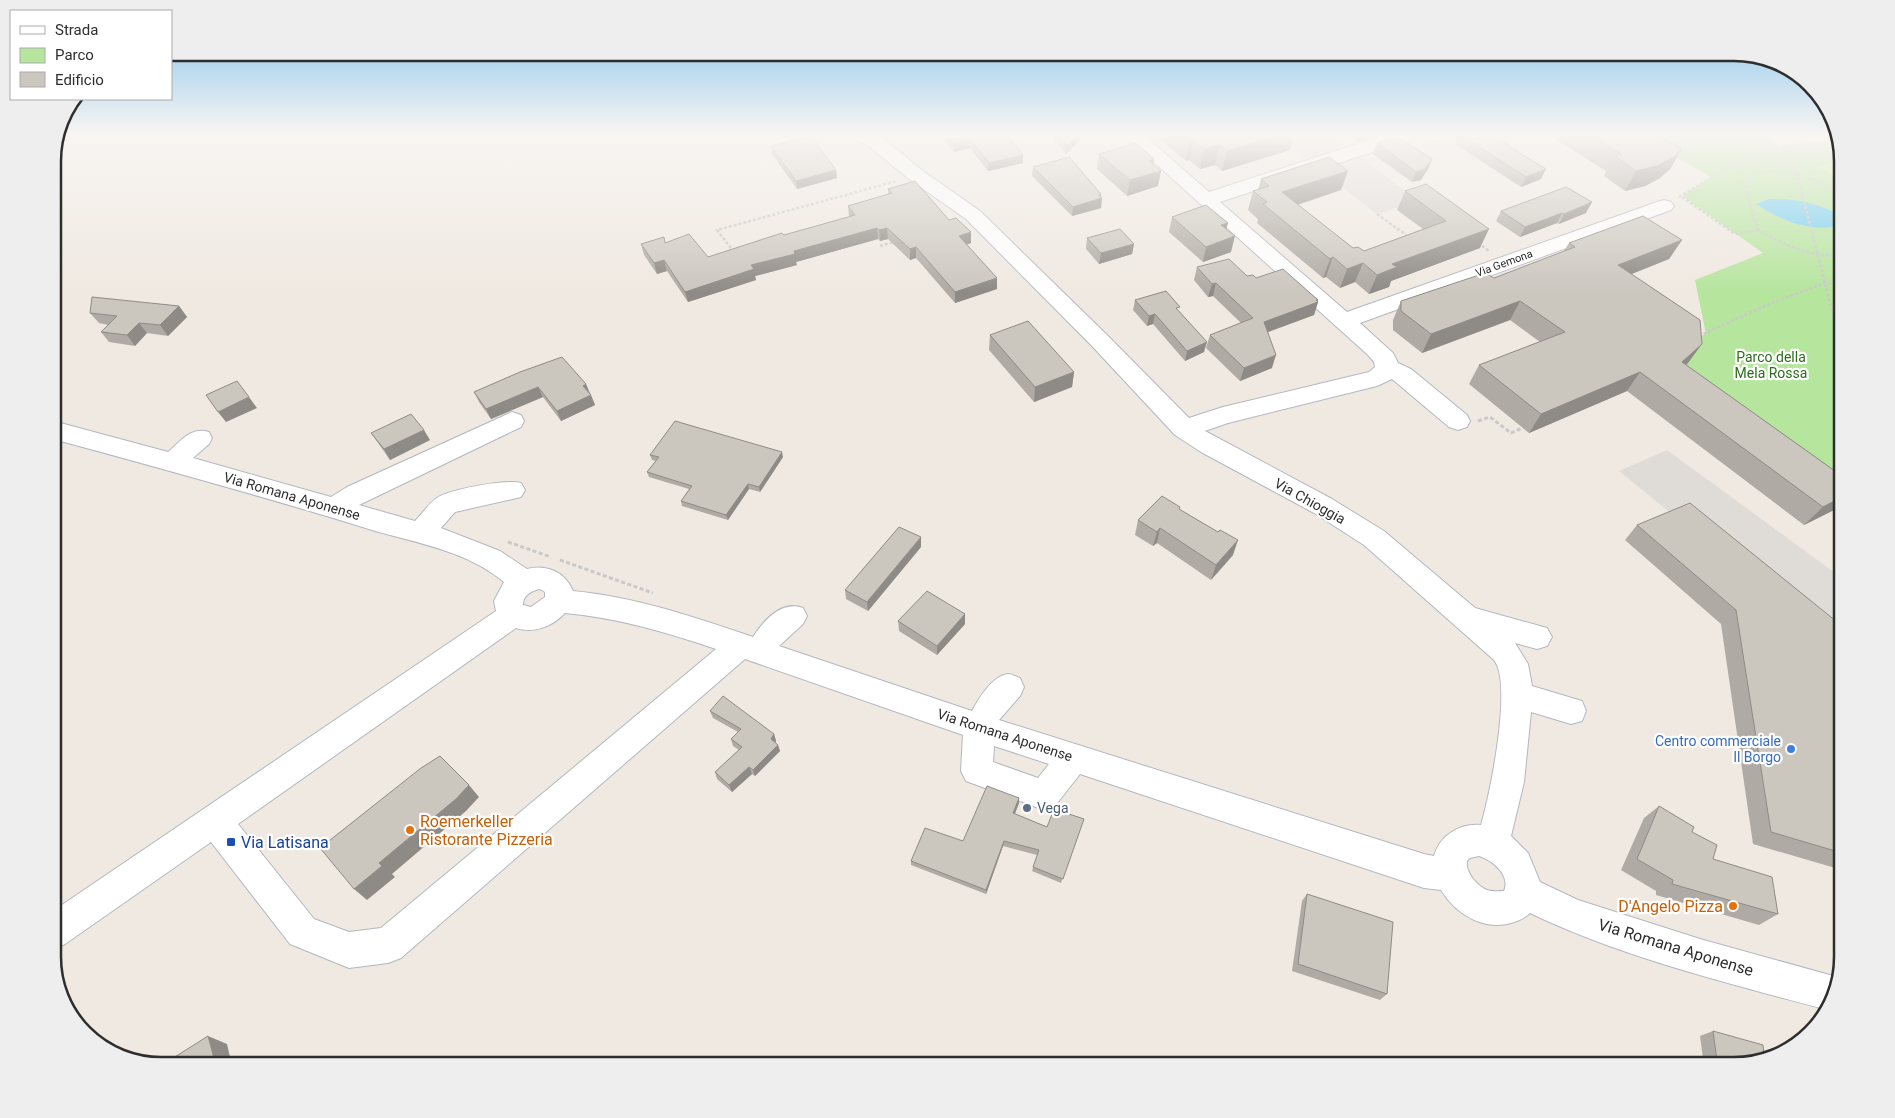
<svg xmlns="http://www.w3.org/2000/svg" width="1895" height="1118" font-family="Roboto,sans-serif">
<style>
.green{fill:#b6e59e}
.pitch{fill:#c9ec9a}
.plaza{fill:#dfdcd8}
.water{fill:#75cff0}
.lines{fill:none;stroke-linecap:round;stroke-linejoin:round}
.minor-casing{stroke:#b4b7c1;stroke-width:2}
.path-far1{stroke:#c9c9c9;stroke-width:2.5;stroke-dasharray:3 2;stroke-linecap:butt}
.path{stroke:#c9c9c9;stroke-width:3;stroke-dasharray:4 2.5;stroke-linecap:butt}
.minor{fill:#fff;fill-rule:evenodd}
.wall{fill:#afaba4}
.shaded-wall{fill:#8e8b86}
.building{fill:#cbc7bf;stroke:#8e8b86}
.shop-dot{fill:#3f7fe0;stroke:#fff;stroke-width:2}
.service-dot{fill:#5c6f8a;stroke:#fff;stroke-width:2}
.food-dot{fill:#e8710a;stroke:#fff;stroke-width:2}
.transit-dot{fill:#1a4fb4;stroke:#fff;stroke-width:2}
.labels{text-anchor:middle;stroke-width:4.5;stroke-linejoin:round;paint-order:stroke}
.far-street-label{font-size:11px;fill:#2e2e2e;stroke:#fff}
.park-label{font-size:14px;fill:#2c6e1b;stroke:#fff}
.street-label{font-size:14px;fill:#2e2e2e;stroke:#fff}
.shop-label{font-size:14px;fill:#366cbe;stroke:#fff;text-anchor:end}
.service-label{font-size:14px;fill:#4e5e75;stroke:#fff;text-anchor:start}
.near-food-label{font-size:16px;fill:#c56008;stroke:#fff;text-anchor:start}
.near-transit-label{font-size:16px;fill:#164399;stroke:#fff;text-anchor:start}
.near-street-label{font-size:16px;fill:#2e2e2e;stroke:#fff}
.rim{fill:none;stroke:#2e2e2e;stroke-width:2.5}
</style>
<rect width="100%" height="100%" fill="#efe9e1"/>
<path class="green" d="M1636 135H1766L1779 147 1838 139 1842 154V503L1645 362 1706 334 1695 280 1763 253 1682 196 1711 177Z"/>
<path class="pitch" d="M1837 160 1842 164V180L1818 167Z"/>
<path class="plaza" d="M1275 135H1331L1419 201 1377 214Z
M1667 450 1842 578V653L1619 471Z"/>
<path class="water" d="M1769 199C1795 198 1819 203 1842 216V224C1814 235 1780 220 1756 204Z"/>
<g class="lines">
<g class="minor-casing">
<path id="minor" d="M853 135H877L884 139 923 171 980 211 1108 336 1189 418 1223 407 1369 372 1375 367 1374 362 1368 355 1124 135H1144L1209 192 1385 135H1414L1412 139 1220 202 1347 312 1657 202 1664 200 1671 202 1674 206 1671 210 1360 323 1393 353 1398 363 1411 369 1467 415 1470 421 1467 427 1458 430 1449 427 1392 379 1377 386 1228 423 1205 431 1332 499 1384 531 1475 608 1547 628 1552 637 1547 646 1537 649 1515 643 1528 664 1532 686 1582 701 1586 711 1582 721 1571 724 1531 712 1524 782 1511 836 1528 853 1540 882 1578 900 1700 939 1837 977 1828 1010C1728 983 1624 958 1530 913 1526 917 1522 919 1517 921 1487 933 1457 916 1441 890L1424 888 1080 774 1055 806 1044 810 966 781 961 771 963 735 745 659 401 958 388 963 349 968 290 944 211 842 65 944 53 950V911L496 611 494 601 504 582C467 551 417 543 372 530 266 497 160 468 53 439V421L168 452C181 441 191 426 209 432L212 438 209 444 193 458 331 497 347 487 512 412 521 415 524 421 521 427 359 505 415 521C422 514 429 503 437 498 450 489 507 479 521 483L525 490 521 497 455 512 441 528 500 551 527 569C547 564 565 572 573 591 636 597 694 617 753 637 764 620 782 600 803 608L807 616 803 624 779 646 972 711C979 698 992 676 1008 674 1012 674 1016 677 1020 678L1024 687 1020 696 999 720 1424 854 1434 856C1440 835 1460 823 1481 825 1490 795 1513 683 1494 660L1364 545 1314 513 1201 452 1175 435 1092 346 966 219 909 179 870 147 855 139ZM540 589 545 592V597L531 607 523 605C523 595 531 591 540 589ZM565 613C618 618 666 632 716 649L381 928 349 932 314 919 238 824 516 628C534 634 553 626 565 613ZM994 746 1049 764 1038 778 993 762ZM1479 856C1492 860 1511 875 1504 891 1499 891 1492 892 1487 890 1477 886 1465 872 1467 861L1470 858Z
M1424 135H1446L1444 139 1437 141 1426 139Z"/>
</g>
<path class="path-far1" d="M1764 135 1779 147 1797 174 1842 350
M1813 143 1833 162
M1842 194C1825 181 1786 168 1764 171 1756 172 1749 177 1743 182L1758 230C1786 246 1809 256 1842 256
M1679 197 1749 155 1779 147 1838 139
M1682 197 1735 234 1758 230
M1377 214 1409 237
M1478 243 1489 251
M880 246 894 242
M734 252 717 230 897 181
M1699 336 1769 304 1825 283 1842 285"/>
<path class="path" d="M1478 421 1490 417 1511 433 1526 426
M508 542 551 557
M560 560 653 593"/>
<use href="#minor" class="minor"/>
</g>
<path class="wall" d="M940 135H1007L1023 163 988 171 970 148 954 152Z
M1051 135H1081V139L1066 154Z
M1155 135H1215L1217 137 1290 150 1222 171 1215 165 1200 169 1189 160 1186 161Z
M1348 135H1378L1357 142Z
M1459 135H1494L1541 179 1521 187 1455 144Z
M1549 135H1650L1660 141 1682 149 1670 169 1660 178 1645 186 1625 191 1604 176 1606 171Z
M1377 143 1432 159 1428 169 1421 180 1412 182 1373 154Z
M771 146 836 170 837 178 797 189 772 154Z
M1099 154 1153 164 1158 186 1127 196 1097 169Z
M1033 167 1101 194V197L1102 198 1101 208 1072 216 1032 176Z
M1261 179 1341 190 1298 205 1353 248 1364 251 1423 229 1397 210 1405 191 1426 184 1480 248 1391 281 1389 287 1369 294 1355 282 1340 288 1326 277 1323 278 1257 223 1258 219 1248 210 1253 191 1258 190Z
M888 189 949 220 971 232V243L966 245 997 289 955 303 916 258 910 260 888 239 880 241 878 239 796 262 797 265 755 276 756 280 688 302 667 271 657 274 644 255 641 244 665 243 708 257 849 217 848 206 888 194Z
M1501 211 1586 213 1559 224 1557 223 1520 237 1496 221Z
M1172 217 1226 229 1231 252 1203 262 1169 232Z
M1087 238 1134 244 1132 254 1099 264 1086 249Z
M1682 240 1669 259 1632 274 1688 363 1686 365 1842 476V504L1840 507 1804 525 1627 391 1529 433 1469 384 1479 365 1540 342 1510 320 1422 353 1393 330V320L1401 301 1494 278 1564 251 1569 243Z
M1197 267 1256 278 1318 300V302L1314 315 1268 332 1272 368 1240 381 1206 348 1210 335 1241 323 1213 296 1208 297 1194 280Z
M1135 300 1179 311 1204 352 1185 361 1153 324 1147 326 1133 310Z
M179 306 187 317 168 336 147 333 135 346 109 342 101 332 108 325 99 323 90 313Z
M990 335 1074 372 1072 387 1034 402 989 350Z
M586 384 595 405 561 421 543 397 491 419 479 402 474 392Z
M371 433 430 440 390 460 378 443Z
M650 455 783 457 760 492 749 489 728 520 682 506 681 501 689 489 649 477 647 472 656 461 652 460Z
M1179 509 1233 555 1211 580 1157 543 1153 546 1135 535 1138 520Z
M1637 525 1842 626V870L1753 844 1721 624 1625 540Z
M921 547 868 611 846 599 845 590Z
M965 614V624L937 655 899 631 898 621Z
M710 711 774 734 776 741 775 742 778 745 780 751 755 776 752 774 732 792 717 779 715 772 739 750 733 746 731 739 738 732 713 718Z
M1019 798V803L1015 814 1047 827 1084 819 1061 883 1032 871 1037 855 1003 846 986 894 911 865V861L963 841Z
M1659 806 1692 832 1713 859 1778 914 1759 925 1656 895V891L1621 870 1644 818Z
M1307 894 1387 994 1380 1000 1292 971 1302 901Z
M1713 1031 1764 1054 1734 1066H1704L1700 1036Z"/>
<path class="shaded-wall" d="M1077 135H1081V139L1066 154 1067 145Z
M1279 135H1294L1290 150 1222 171 1227 151Z
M1360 135H1378L1357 142Z
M970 139V148L954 152V143Z
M1190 141H1193L1189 160 1186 161Z
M1219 145 1215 165 1200 169 1204 149Z
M1682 149 1670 169 1660 178 1645 186 1625 191 1636 171Z
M1023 155V163L988 171 989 163Z
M1154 159 1152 174 1161 171 1158 186 1127 196 1130 180 1149 161Z
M1432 159 1428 169 1421 180 1412 182 1416 172Z
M1546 169 1541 179 1521 187 1526 177Z
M836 170 837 178 797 189 796 181Z
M1348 171 1341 190 1277 211 1282 192Z
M1101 194V199L1102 198 1101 208 1072 216 1073 207Z
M1592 202 1586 213 1559 224 1564 214Z
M1562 213 1557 223 1520 237 1525 227Z
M1228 223 1224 238 1221 225Z
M877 228 878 239 796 262 797 265 755 276 756 280 688 302 685 292 751 265 794 251Z
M887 228 888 239 880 241 879 230Z
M1489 229 1480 248 1391 281 1389 287 1369 294 1377 275 1392 264Z
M971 232V243L959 247V236Z
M1235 236 1231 252 1203 262 1206 247Z
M1682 240 1669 259 1606 284 1618 265Z
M1134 244 1132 254 1099 264 1101 253Z
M916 247V258L910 260V249Z
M1333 257 1326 277 1323 278 1330 259Z
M664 260 667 271 657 274 654 263Z
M1363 263 1355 282 1340 288 1347 269Z
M997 278V289L955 303V292Z
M1216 283 1213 296 1208 297 1212 284Z
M1318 300 1317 302H1318L1314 315 1260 335 1264 322Z
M1520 301 1510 320 1422 353 1431 334Z
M179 306 187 317 168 336 160 325Z
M1155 314 1153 324 1147 326 1149 316Z
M139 323 147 333 135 346 127 335Z
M1207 342 1204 352 1185 361 1187 351Z
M1702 344 1688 363 1668 381 1682 362Z
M1276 355 1272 368 1240 381 1244 368Z
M1074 372 1072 387 1034 402 1035 387Z
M1640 372 1627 391 1529 433 1541 414Z
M586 384 590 394 583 386Z
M538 387 543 397 491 419 486 409Z
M591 395 595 405 561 421 557 411Z
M249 397 257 408 226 422 218 412Z
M424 430 430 440 390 460 384 449Z
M782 452 783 457 760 492 759 487Z
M748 484 749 489 728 520 726 515Z
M1842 497V504L1840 507 1804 525 1823 507Z
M1160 528 1157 543 1153 546 1157 532Z
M921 537V547L868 611 867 602Z
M1238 540 1233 555 1211 580 1216 565Z
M965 614V624L937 655V646Z
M774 734 776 741 773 746 771 739Z
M778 745 780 751 755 776 753 770Z
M749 767 752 774 732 792 729 785Z
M469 785 479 797 466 811 392 874 395 877 367 900 354 889 379 863Z
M1019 798V803L1013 818V813Z
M1004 841 1003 846 986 894V890Z
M208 1036 227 1044 232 1066H216Z"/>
<path class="building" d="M947 135H1007L1023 155 989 163 970 139 954 143Z
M1059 135H1077L1067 145Z
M1183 135H1215L1217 137 1221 135H1279L1227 151 1219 145 1204 149 1193 141H1190Z
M1461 135H1494L1509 145H1507L1546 169 1526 177Z
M1591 135H1650L1660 141 1663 139 1682 149 1672 158 1657 166 1636 171 1615 156 1621 154Z
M811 136 836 170 796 181 771 146Z
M1398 137 1432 159 1425 169 1416 172 1377 143Z
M1136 143 1154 159 1149 161 1161 171 1130 180 1099 154Z
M1069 157 1101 194 1099 195 1102 198 1073 207 1033 167Z
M1329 157 1348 171 1282 192 1353 248 1358 247 1364 251 1446 221 1405 191 1426 184 1489 229 1392 264 1397 267 1377 275 1363 263 1347 269 1333 257 1330 259 1263 204 1267 202 1253 191 1269 186 1261 179Z
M915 181 949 220 956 218 971 232 959 236 997 278 955 292 916 247 910 249 887 228 879 230 877 228 794 251 795 254 751 265 754 269 685 292 664 260 654 263 641 244 664 237 665 243 689 234 708 257 782 233 784 235 855 215 848 206 892 193 888 189Z
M1566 187 1592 202 1564 214 1562 213 1525 227 1501 211Z
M1206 205 1228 223 1221 225 1235 236 1206 247 1172 217Z
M1643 216 1682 240 1618 265 1700 320 1702 344 1682 362 1842 476V497L1823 507 1640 372 1541 414 1479 365 1565 332 1520 301 1431 334 1401 311V301L1485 273 1494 278 1575 247 1569 243Z
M1120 229 1134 244 1101 253 1087 238Z
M1229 259 1247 276 1253 275 1256 278 1283 269 1318 300H1316L1318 302 1264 322 1276 355 1244 368 1210 335 1253 318 1216 283 1212 284 1197 267Z
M1166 291 1180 307 1176 308 1207 342 1187 351 1155 314 1149 316 1135 300Z
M92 297 179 306 160 325 139 323 127 335 101 332 117 316 90 313Z
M1028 321 1074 372 1035 387 990 335Z
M562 357 586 384 583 386 591 395 557 411 538 387 486 409 474 392 520 372Z
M237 381 249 397 218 412 206 395Z
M411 414 424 430 384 449 371 433Z
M675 421 782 452 759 487 748 484 726 515 681 501 692 486 647 472 659 457 650 455Z
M1162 496 1180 507 1179 509 1218 532 1220 530 1238 540 1216 565 1160 528 1157 532 1138 520Z
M1690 503 1842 626V853L1771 832 1736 610 1637 525Z
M899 527 921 537 867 602 845 590Z
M927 591 965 614 937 646 898 621Z
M723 696 774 734 771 739 778 745 753 770 749 767 729 785 715 772 742 747 731 739 741 729 710 711Z
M440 756 469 785 456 799 379 863 382 866 354 889 320 848 421 768Z
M987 786 1019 798 1013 813 1047 827 1054 809 1084 819 1063 879 1033 867 1039 850 1004 841 986 890 911 861 925 828 963 841Z
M1659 806 1694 827 1692 832 1717 845 1713 859 1772 877 1778 914 1672 884 1673 880 1637 859Z
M1307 894 1393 922 1387 994 1298 964Z
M1713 1031 1763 1045 1764 1054 1770 1056 1734 1066H1722L1721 1062 1717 1061Z
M208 1036 216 1066H172L170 1060Z"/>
<linearGradient id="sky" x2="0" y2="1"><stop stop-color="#7abfeb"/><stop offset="0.46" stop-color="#f8f5f2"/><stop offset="1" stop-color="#f8f5f2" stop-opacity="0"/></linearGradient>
<rect width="1895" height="292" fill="url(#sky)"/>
<circle class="shop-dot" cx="1791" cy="749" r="5"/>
<circle class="service-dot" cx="1027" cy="808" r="5"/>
<g class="food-dot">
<circle cx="410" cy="830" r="5"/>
<circle cx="1733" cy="906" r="5"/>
</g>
<rect class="transit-dot" x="226" y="837" width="10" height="10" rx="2.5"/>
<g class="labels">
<g class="far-street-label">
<text transform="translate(1504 263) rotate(-20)" y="4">Via Gemona</text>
</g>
<g class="park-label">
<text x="1771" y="362">Parco della<tspan x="1771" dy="16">Mela Rossa</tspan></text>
</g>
<g class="street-label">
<text transform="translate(292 496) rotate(16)" y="5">Via Romana Aponense</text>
<text transform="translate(1310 501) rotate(29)" y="5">Via Chioggia</text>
<text transform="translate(1005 735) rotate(18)" y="5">Via Romana Aponense</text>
</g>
<g class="shop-label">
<text x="1781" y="746">Centro commerciale<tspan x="1781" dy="16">Il Borgo</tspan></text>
</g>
<g class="service-label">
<text x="1037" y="813">Vega</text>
</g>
<g class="near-food-label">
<text x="420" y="827">Roemerkeller<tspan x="420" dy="18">Ristorante Pizzeria</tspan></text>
<text x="1723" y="912" text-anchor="end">D'Angelo Pizza</text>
</g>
<g class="near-transit-label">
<text x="241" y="848">Via Latisana</text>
</g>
<g class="near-street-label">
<text transform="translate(1676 947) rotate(17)" y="6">Via Romana Aponense</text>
</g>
</g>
<path d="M0 0H1895V1118H0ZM161 61H1734A100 100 0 0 1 1834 161V957A100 100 0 0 1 1734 1057H161A100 100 0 0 1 61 957V161A100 100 0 0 1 161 61Z" fill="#eee" fill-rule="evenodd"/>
<path class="rim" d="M161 61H1734A100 100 0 0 1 1834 161V957A100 100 0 0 1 1734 1057H161A100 100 0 0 1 61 957V161A100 100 0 0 1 161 61Z"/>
<rect x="10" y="10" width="162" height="90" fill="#ffffff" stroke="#ababab"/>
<rect x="20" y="26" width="25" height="8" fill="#ffffff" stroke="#ababab"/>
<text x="55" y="35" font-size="15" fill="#2e2e2e">Strada</text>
<rect x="20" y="48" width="25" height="15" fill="#b6e59e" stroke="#ababab"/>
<text x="55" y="60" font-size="15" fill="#2e2e2e">Parco</text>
<rect x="20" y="72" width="25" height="15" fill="#cbc7bf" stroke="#ababab"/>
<text x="55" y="85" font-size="15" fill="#2e2e2e">Edificio</text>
</svg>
